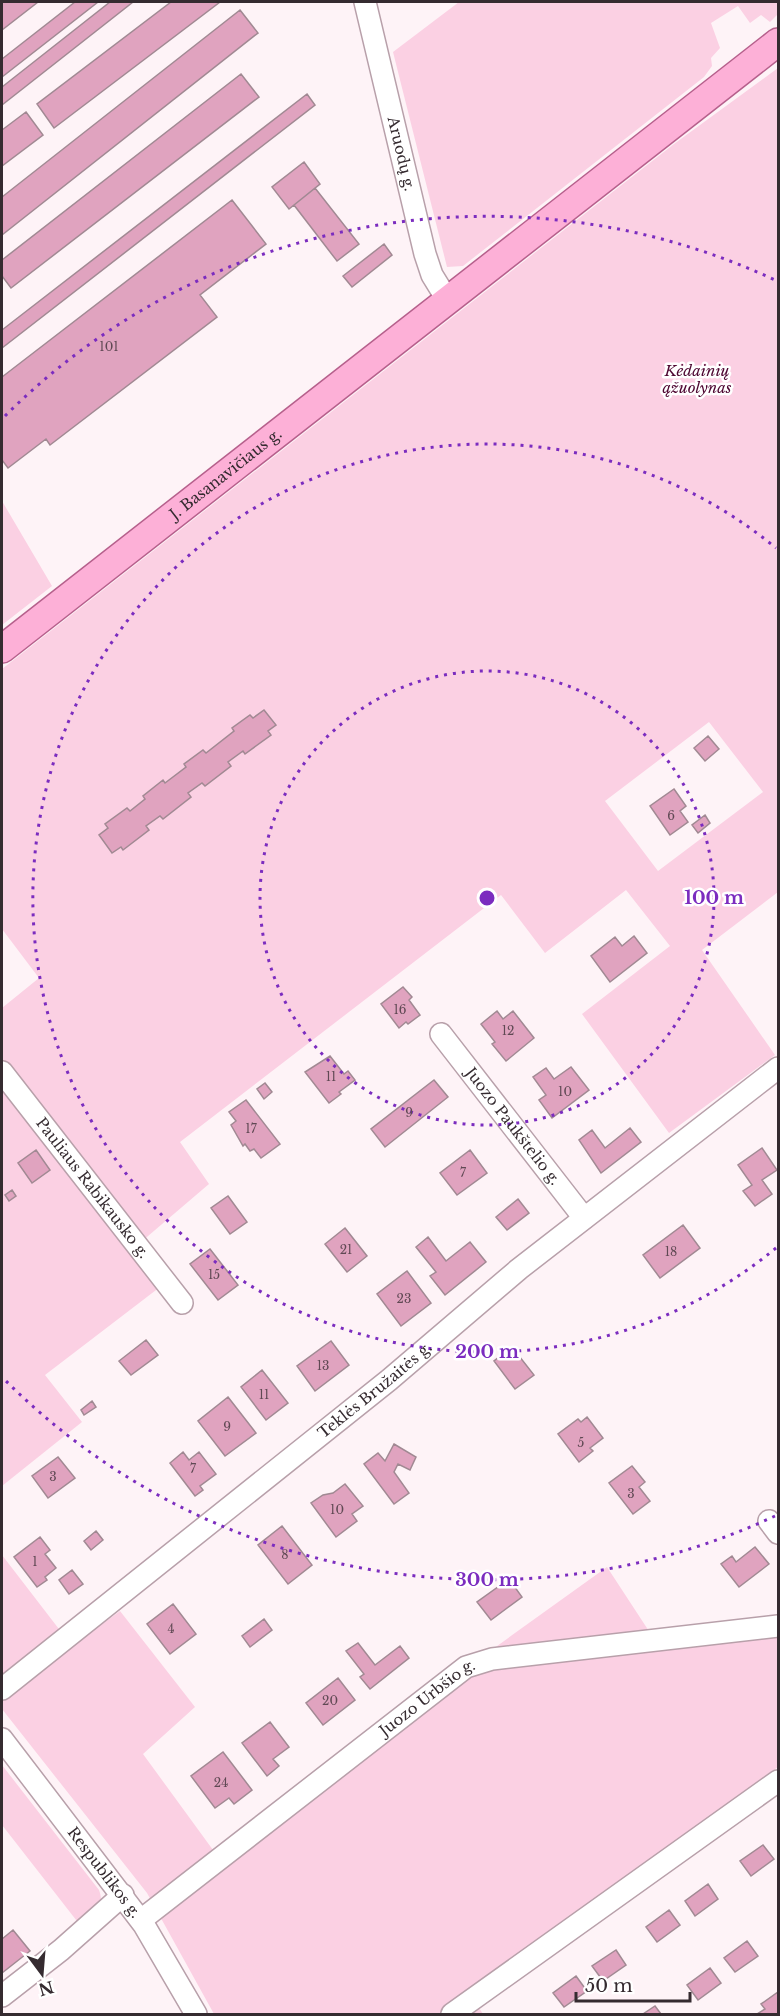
<svg xmlns="http://www.w3.org/2000/svg" width="780" height="2016" font-family="'Libre Baskerville',serif">
<style>
.green{fill:#fbd0e3;fill-rule:evenodd}
.building{fill:#e0a3bf;stroke:#a18993;stroke-width:1.5}
.lines{fill:none;stroke-linecap:round;stroke-linejoin:round}
.minor-casing{stroke:#b8a0aa;stroke-width:24}
.major-casing{stroke:#b6608c;stroke-width:30}
.minor{stroke:#fff;stroke-width:21}
.major{stroke:#fdb0d7;stroke-width:27}
.ring{fill:none;stroke:#7b2cbf;stroke-width:3;stroke-dasharray:3 6}
.labels{text-anchor:middle;stroke-width:5;stroke-linejoin:round;paint-order:stroke}
.number-label{font-size:12px;fill:#604954}
.street-label{font-size:15px;fill:#352b30;stroke:#fff}
.park-label{font-size:15px;font-style:italic;fill:#4e0732;stroke:#fff}
.centre{fill:#7b2cbf;stroke:#fff;stroke-width:3}
.ring-label{font-size:18px;text-anchor:middle;font-weight:bold;fill:#7b2cbf;stroke:#fff;stroke-width:5;stroke-linejoin:round;paint-order:stroke}
</style>
<rect width="100%" height="100%" fill="#fef3f7"/>
<path class="green" d="M459 2H778V14L770 22 761 15 750 23 738 6 711 23 720 48 711 58 712 66 704 77 463 266 447 267 393 52Z
M778 68V892L702 950 775 1055 669 1133 582 1014 670 946 626 890 545 953 501 895 180 1142 209 1184 141 1242 160 1287 45 1375 82 1422 2 1486V1008L39 978 2 929V669L674 144ZM709 722 763 792 658 871 605 801Z
M2 501 52 586 2 625Z
M2 1555 72 1646 120 1611 195 1707 143 1754 213 1850 607 1567 660 1648 778 1635V1767L467 1990 483 2014H214L147 1893 2 1709Z
M2 1765 99 1890C106 1908 92 1914 80 1925L2 1825Z"/>
<path class="building" d="M2 2H38L2 30Z
M75 2H98L2 77V59Z
M110 2H133L2 105V87Z
M171 2H220L54 128 37 104Z
M240 10 258 33 2 235V197Z
M241 74 259 97 11 288 2 276V260Z
M307 94 315 105 2 348V330Z
M26 112 43 135 2 166V130Z
M304 162 320 184 289 209 272 187Z
M315 188 359 244 337 261 294 205Z
M232 200 266 244 200 295 217 317 50 445 46 439 8 468 2 460V377Z
M384 244 392 255 352 287 343 276Z
M264 710 276 725 268 731 271 735 245 754 243 751 228 762 231 766 205 786 202 783 188 793 191 797 163 819 160 816 146 826 149 830 123 850 121 847 112 853 99 835 108 828 105 824 127 808 130 811 145 799 143 796 163 780 165 783 186 767 184 764 203 750 206 753 234 731 232 728 250 715 253 718Z
M708 736 719 749 705 761 694 748Z
M674 789 686 806 680 811 688 822 670 835 650 806Z
M705 815 710 823 698 833 692 825Z
M634 936 647 953 610 982 591 956 615 937 622 946Z
M403 987 412 997 409 1000 420 1015 408 1024 406 1022 399 1028 381 1004Z
M497 1011 503 1019 513 1011 534 1038 506 1061 492 1044 495 1042 481 1024Z
M330 1056 344 1074 348 1071 355 1080 339 1092 341 1094 329 1103 305 1072Z
M571 1067 589 1090 552 1118 539 1100 546 1095 533 1077 546 1068 554 1079Z
M434 1080 448 1097 385 1147 371 1129Z
M265 1083 272 1092 264 1099 257 1089Z
M246 1100 280 1144 261 1158 254 1149 250 1151 245 1144 243 1146 231 1125 236 1121 229 1112Z
M630 1128 641 1142 601 1173 579 1140 592 1130 605 1148Z
M762 1148 777 1170 762 1180 772 1194 755 1206 743 1191 752 1185 738 1165Z
M36 1150 50 1170 32 1183 18 1163Z
M470 1150 487 1173 457 1195 440 1173Z
M12 1190 16 1196 9 1201 5 1195Z
M228 1196 247 1222 230 1234 211 1208Z
M518 1199 529 1213 507 1230 496 1217Z
M683 1225 700 1248 660 1278 643 1255Z
M345 1228 367 1256 347 1272 325 1244Z
M428 1237 446 1261 470 1242 486 1262 445 1295 430 1276 436 1272 416 1247Z
M210 1249 238 1285 218 1300 190 1264Z
M407 1271 431 1303 401 1326 377 1294Z
M146 1340 158 1355 131 1375 119 1361Z
M331 1341 349 1365 315 1391 297 1366Z
M512 1347 534 1375 515 1389 494 1361Z
M262 1370 288 1403 266 1420 241 1387Z
M228 1397 256 1433 225 1456 198 1421Z
M92 1401 96 1407 84 1415 81 1410Z
M587 1417 603 1438 590 1448 593 1451 579 1462 558 1434 578 1419 581 1422Z
M394 1444 416 1457 410 1470 398 1464 394 1472 409 1493 394 1504 364 1464 378 1453 385 1461Z
M183 1452 189 1460 199 1452 216 1474 200 1486 203 1490 195 1496 170 1463Z
M58 1457 75 1478 48 1498 32 1476Z
M632 1466 645 1482 639 1487 650 1501 633 1514 609 1483Z
M345 1484 363 1506 352 1514 357 1521 336 1537 311 1503 323 1495 333 1493Z
M282 1526 312 1565 288 1584 258 1545Z
M96 1531 103 1540 91 1550 84 1541Z
M40 1537 50 1550 45 1554 56 1568 45 1577 47 1580 37 1587 14 1557Z
M755 1547 769 1564 739 1587 721 1564 732 1556 736 1562Z
M72 1570 83 1584 69 1594 59 1580Z
M509 1579 522 1597 491 1620 477 1602Z
M173 1604 196 1634 170 1654 147 1624Z
M264 1619 272 1630 250 1647 242 1636Z
M358 1643 375 1665 400 1646 409 1658 370 1689 360 1677 364 1674 346 1651Z
M338 1678 355 1700 323 1725 306 1703Z
M270 1722 289 1747 273 1759 279 1766 267 1776 242 1743Z
M223 1752 252 1790 234 1804 229 1798 215 1808 191 1776Z
M763 1845 774 1859 751 1876 740 1861Z
M708 1884 718 1899 695 1916 685 1901Z
M669 1910 680 1925 657 1942 646 1927Z
M13 1930 30 1951 2 1973V1939Z
M747 1941 758 1956 735 1972 724 1958Z
M616 1950 626 1965 603 1981 592 1966Z
M710 1968 721 1983 698 2000 687 1985Z
M576 1976 587 1991 564 2007 553 1993Z
M778 1992V2014H757L765 2009 761 2004Z
M655 2006 661 2014H643Z"/>
<g class="lines">
<g class="minor-casing">
<g id="minor">
<path id="s1" d="M365 2 425 254 432 275 448 301"/>
<path id="s2" d="M441 1034 584 1218"/>
<path id="s3" d="M2 1072 182 1303"/>
<path d="M769 1521 778 1533"/>
<path id="s4" d="M2 1689 389 1380 519 1269 778 1068"/>
<path id="s5" d="M2 1739 144 1925 196 2014"/>
<path id="s6" d="M141 1920 466 1667 492 1659 778 1626"/>
<path d="M2 1996 61 1950 123 1895"/>
<path d="M452 2014 778 1781"/>
</g>
</g>
<g class="major-casing">
<g id="major">
<path id="s7" d="M2 649 778 42"/>
</g>
</g>
<use href="#minor" class="minor"/>
<use href="#major" class="major"/>
</g>
<g class="ring">
<circle cx="487" cy="898" r="227"/>
<path d="M776 1248A454 454 0 1 1 776 548"/>
<path d="M775 1516A682 682 0 0 1 5 1380M5 416A682 682 0 0 1 775 280"/>
</g>
<g class="labels">
<g class="number-label">
<text x="109" y="351">101</text>
<text x="671" y="820">6</text>
<text x="400" y="1014">16</text>
<text x="508" y="1035">12</text>
<text x="331" y="1081">11</text>
<text x="565" y="1096">10</text>
<text x="409" y="1117">9</text>
<text x="251" y="1133">17</text>
<text x="463" y="1177">7</text>
<text x="346" y="1254">21</text>
<text x="671" y="1256">18</text>
<text x="214" y="1279">15</text>
<text x="404" y="1303">23</text>
<text x="323" y="1370">13</text>
<text x="264" y="1399">11</text>
<text x="227" y="1431">9</text>
<text x="581" y="1447">5</text>
<text x="193" y="1473">7</text>
<text x="53" y="1481">3</text>
<text x="631" y="1498">3</text>
<text x="337" y="1514">10</text>
<text x="285" y="1559">8</text>
<text x="35" y="1566">1</text>
<text x="171" y="1633">4</text>
<text x="330" y="1705">20</text>
<text x="221" y="1787">24</text>
</g>
<g class="street-label">
<text dy="5" stroke="none"><textPath href="#s1" startOffset="156">Aruodų g.</textPath></text>
<text dy="5" stroke="none"><textPath href="#s7" startOffset="284">J. Basanavičiaus g.</textPath></text>
<text dy="5" stroke="none"><textPath href="#s2" startOffset="117">Juozo Paukštelio g.</textPath></text>
<text dy="5" stroke="none"><textPath href="#s3" startOffset="147">Pauliaus Rabikausko g.</textPath></text>
<text dy="5" stroke="none"><textPath href="#s4" startOffset="478">Teklės Bružaitės g.</textPath></text>
<text dy="5" stroke="none"><textPath href="#s6" startOffset="363">Juozo Urbšio g.</textPath></text>
<text dy="5" stroke="none"><textPath href="#s5" startOffset="168">Respublikos g.</textPath></text>
</g>
<g class="park-label">
<text x="697" y="376">Kėdainių<tspan x="697" dy="17">ąžuolynas</tspan></text>
</g>
</g>
<circle cx="487" cy="898" r="9" class="centre"/>
<g class="ring-label">
<text x="714" y="904">100 m</text>
<text x="487" y="1358">200 m</text>
<text x="487" y="1586">300 m</text>
</g>
<rect width="780" height="2016" fill="none" stroke="#352b30" stroke-width="6"/>
<g transform="translate(42 1974) rotate(164)" stroke="#ffffff" stroke-width="4.5" paint-order="stroke">
<path d="M0-4.5L10 22L0 15L-10 22Z" fill="#352b30"/>
<text y="-9" font-size="16" font-weight="bold" text-anchor="middle" fill="#352b30">N</text>
</g>
<path d="M576 1992v9h114v-9" fill="none" stroke="#352b30" stroke-width="3"/>
<text x="585" y="1992" font-size="18" fill="#352b30" stroke="#ffffff" stroke-width="4.5" paint-order="stroke">50 m</text>
</svg>
